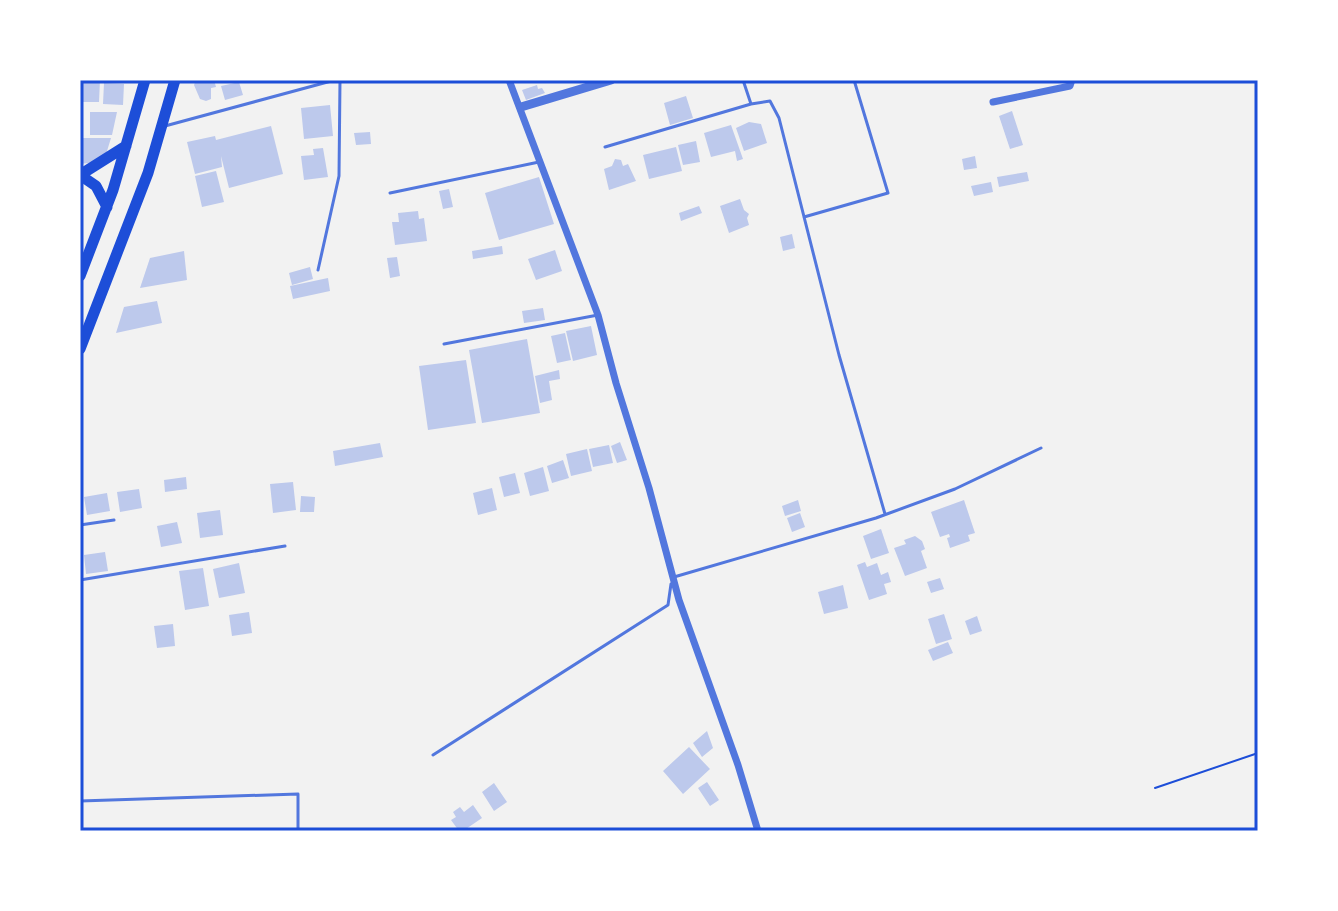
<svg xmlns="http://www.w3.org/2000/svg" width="1338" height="911" font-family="'Nunito Sans',sans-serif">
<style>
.building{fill:#bdc9ec}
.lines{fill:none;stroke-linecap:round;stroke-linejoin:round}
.path{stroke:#1d4ed8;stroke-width:2}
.service{stroke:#5277de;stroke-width:3}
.minor{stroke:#5277de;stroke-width:7}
.tertiary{stroke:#5277de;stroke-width:9}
.trunk{stroke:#1d4ed8;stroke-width:11}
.neatline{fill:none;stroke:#1d4ed8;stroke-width:3}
</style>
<rect width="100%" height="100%" fill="#f2f2f2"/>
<path class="building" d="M80 80H100L99 102H80Z
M196 80H214L216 87 211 88V99L206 101 200 99 194 85Z
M239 82 243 95 225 100 221 86Z
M104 83 124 84 123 105 103 104Z
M537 85 538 89 542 88 545 93 526 100 522 90Z
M686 96 693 118 670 125 664 103Z
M330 105 333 136 304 139 301 108Z
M1012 111 1023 145 1010 149 999 116Z
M90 112H117L112 135H90Z
M749 122 761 124 767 143 744 151 736 128Z
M731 125 743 159 737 161 735 151 711 157 704 133Z
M271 126 283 174 229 188 221 156 222 167 195 174 187 142 215 136 216 140Z
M370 132 371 144 356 145 354 133Z
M81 138H111L104 161 80 164Z
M696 141 700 162 683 165 678 145Z
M676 147 682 171 649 179 643 155Z
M323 148 328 177 304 180 301 156 314 155 313 149Z
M975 156 977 168 964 170 962 159Z
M615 159 621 160 623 166 628 164 636 181 609 190 604 169 612 166Z
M216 171 224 202 202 207 195 176Z
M1027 172 1029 181 999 187 997 177Z
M539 177 554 224 499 240 485 193Z
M991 182 993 192 974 196 971 186Z
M449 189 453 207 443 209 439 191Z
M740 199 744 210 749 214 747 218 749 225 729 233 720 206Z
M699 206 702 213 681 221 679 213Z
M418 211 419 219 424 218 427 241 395 245 392 222H399L398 213Z
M792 234 795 248 783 251 780 237Z
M502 246 503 254 473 259 472 251Z
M555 250 562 271 536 280 528 259Z
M184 251 187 280 140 288 150 258Z
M397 257 400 276 390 278 387 258Z
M310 267 313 279 292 285 289 273Z
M328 278 330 291 293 299 290 286Z
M157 301 162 323 116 333 124 307Z
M543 308 545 320 524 323 522 311Z
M591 326 597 355 573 361 566 331Z
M565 333 571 360 557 363 551 336Z
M527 339 540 413 482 423 469 350Z
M466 360 476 423 428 430 419 366Z
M559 370 560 379 549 381 552 400 540 403 535 376Z
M620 442 627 460 617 463 611 446Z
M380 443 383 457 335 466 333 451Z
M609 445 613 463 593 467 589 449Z
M587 449 592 471 571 476 566 454Z
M563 460 569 478 552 483 547 466Z
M543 467 549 491 530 496 524 473Z
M515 473 520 493 504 497 499 477Z
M186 477 187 489 165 492 164 480Z
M293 482 296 510 273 513 270 484Z
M492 488 497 510 478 515 473 493Z
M139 489 142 508 120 512 117 492Z
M107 493 110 511 87 515 84 497Z
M301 496 315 497 314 512H300Z
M798 500 801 511 785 516 782 506Z
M964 500 975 533 968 535 970 541 950 548 947 538 950 537 949 534 940 537 931 512Z
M220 510 223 535 200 538 197 513Z
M800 513 805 527 792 532 787 518Z
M177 522 182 543 161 547 157 526Z
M881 529 889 553 871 559 863 536Z
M915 536 922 541 925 549 921 551 927 568 905 576 894 548 906 544 904 540Z
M105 552 108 571 86 574 84 555Z
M865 562 867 567 877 563 881 575 888 572 891 582 884 584 887 594 869 600 857 565Z
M239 563 245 593 219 598 213 569Z
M203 568 209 606 185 610 179 571Z
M940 578 944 589 931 593 927 582Z
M843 585 848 608 824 614 818 592Z
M249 612 252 633 232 636 229 615Z
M944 614 952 639 936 644 928 619Z
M977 616 982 631 970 635 965 621Z
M173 624 175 646 157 648 154 626Z
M948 642 953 653 933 661 928 650Z
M707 731 713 748 702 757 693 743Z
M689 747 710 769 683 794 663 771Z
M707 782 719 800 710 806 698 788Z
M494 783 507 802 494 811 482 792Z
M473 805 482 818 463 831H459L451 820 456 817 453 812 460 807 464 812Z"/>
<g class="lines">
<path class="path" d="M1155 788 1258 753"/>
<path class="service" d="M743 80 751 104 770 101 779 118 839 355 885 514
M165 126 335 80
M605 147 751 104
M390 193 539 162
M804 217 888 193 854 80
M318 270 339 176 340 80
M444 344 598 315
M80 525 114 520
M674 577 876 518 955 489 1041 448
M80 580 285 546
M433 755 668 605 671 584
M80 801 298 794V831"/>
<path class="minor" d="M509 80 598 315 616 383 649 488 679 600 738 765 758 831
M993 102 1070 86 1072 80"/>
<path class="tertiary" d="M521 107 611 80"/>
<path class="trunk" d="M80 175 126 146
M80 175 96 186 107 207
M80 276 113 190 145 80
M80 349 148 173 175 80"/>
</g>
<rect width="1338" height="911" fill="none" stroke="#ffffff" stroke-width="164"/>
<rect x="82" y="82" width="1174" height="747" class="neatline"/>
</svg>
